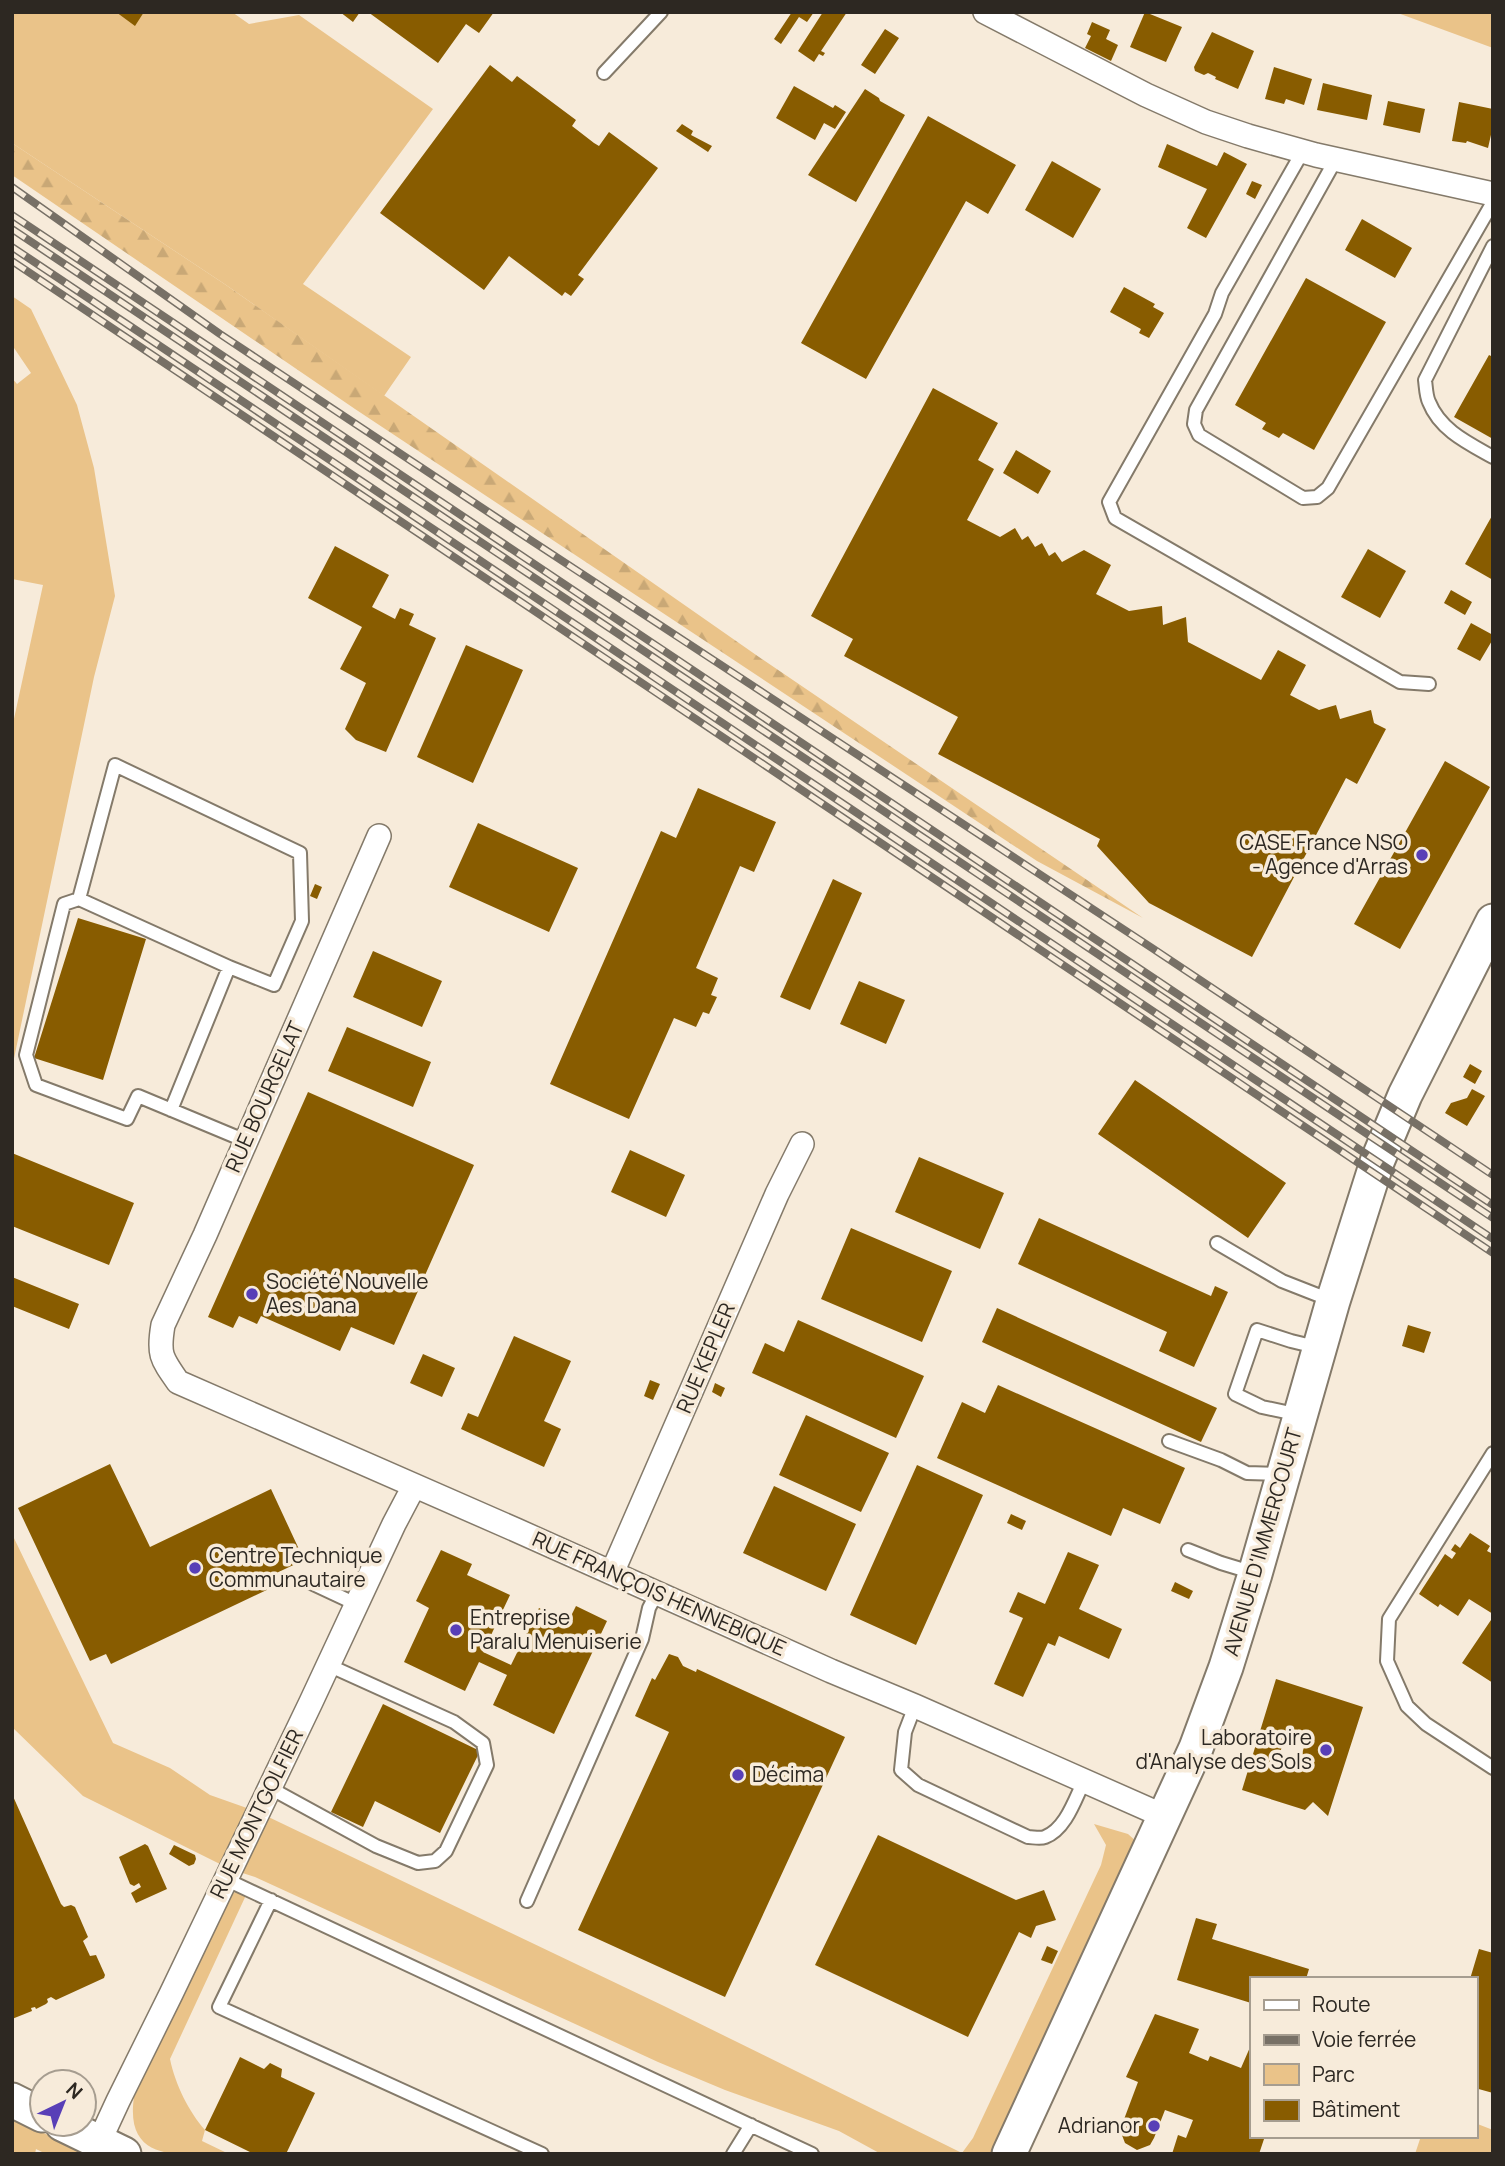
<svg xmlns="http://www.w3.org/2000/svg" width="1505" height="2166" font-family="Manrope,sans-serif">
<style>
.green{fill:#eac389}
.forest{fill:url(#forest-firs)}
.building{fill:#885c00;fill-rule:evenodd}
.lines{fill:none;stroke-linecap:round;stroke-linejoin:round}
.lane-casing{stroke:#847a6a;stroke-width:16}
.street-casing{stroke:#847a6a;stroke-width:26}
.secondary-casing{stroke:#847a6a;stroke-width:37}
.lane{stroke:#fff;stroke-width:12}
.street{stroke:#fff;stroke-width:23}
.secondary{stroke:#fff;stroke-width:33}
.rail-casing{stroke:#777066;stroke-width:8}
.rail{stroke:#f7ebda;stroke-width:5;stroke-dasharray:16;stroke-linecap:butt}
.poi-dot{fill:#583fb7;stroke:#f7ebda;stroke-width:2.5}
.labels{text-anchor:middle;stroke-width:7;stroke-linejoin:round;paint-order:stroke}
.poi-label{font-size:21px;fill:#2d2822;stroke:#f7ebda;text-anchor:start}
.street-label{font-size:21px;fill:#2d2822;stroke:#f7ebda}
</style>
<defs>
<pattern id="forest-firs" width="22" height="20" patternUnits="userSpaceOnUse" patternTransform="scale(1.75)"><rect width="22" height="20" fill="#eac389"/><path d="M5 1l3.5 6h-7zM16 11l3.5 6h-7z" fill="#c9a876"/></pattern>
</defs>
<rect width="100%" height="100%" fill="#f7ebda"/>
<path class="green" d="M12 12H232L249 24 299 15 433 109 303 284 411 357 384 396 226 285 12 143Z
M1395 12H1493V48Z
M12 296 31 309 77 405 94 468 115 596 94 677 12 1068V728L43 585 12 579V378L17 384 31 373 12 345Z
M12 1534 113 1743 170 1768 210 1795 258 1812 664 2006 962 2153 973 2138 1101 1865 1106 1845 1094 1824 1128 1834 1138 1843 994 2154H881L839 2131 725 2090 658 2062 255 1877 230 1869 83 1796 12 1727Z
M236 1891 247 1893 170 2059C175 2084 189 2112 205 2130L202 2141 229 2154C183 2154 124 2165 134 2097L229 1897Z
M12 2118 88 2154H46L36 2149 35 2154H12Z
M1475 2123 1493 2130V2154H1415L1421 2136H1475Z"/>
<path class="forest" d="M12 143 226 285 759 657 1143 918 1037 861 355 409 12 175Z"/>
<path class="building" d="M116 12H144L135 26Z
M340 12H360L353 22Z
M368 12H494L479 33 466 24 438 63Z
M792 12H814L807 22 799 17 781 44 774 39Z
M823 12H847L821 51 825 53 823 56 819 54 814 62 798 51Z
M1145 12 1182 27 1166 62 1130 47Z
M1092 22 1110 30 1106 39 1118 45 1111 61 1085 48 1091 36 1087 34Z
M885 29 899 38 875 74 861 65Z
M1212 32 1254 51 1238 89 1215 79 1216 77 1208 73 1204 75 1195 71 1194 67Z
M490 65 512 82 517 76 576 120 572 126 594 143 599 146 609 132 658 168 578 275 584 279 571 296 565 292 562 296 509 256 484 290 380 213Z
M1274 67 1312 79 1304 105 1286 99 1284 104 1265 99Z
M1323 83 1372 95 1367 120 1317 110Z
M794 86 833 108 835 105 846 112 835 129 824 123 815 140 776 118Z
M865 89 879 98 880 101 905 115 856 202 808 175Z
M1388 101 1425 109 1420 133 1383 125Z
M1459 102 1493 109V126L1488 148 1467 141 1466 143 1452 141Z
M928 116 1016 165 988 214 966 201 866 379 801 343Z
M682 124 693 131 691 135 712 146 708 152 676 131Z
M1167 144 1217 166 1224 152 1247 164 1206 238 1187 228 1207 189 1158 167Z
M1052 161 1101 189 1073 238 1025 210Z
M1252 181 1262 185 1255 199 1246 194Z
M1362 219 1412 248 1395 278 1345 250Z
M1306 278 1386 322 1314 450 1283 433 1279 438 1262 429 1266 423 1235 405Z
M1124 287 1155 304 1153 307 1164 313 1149 338 1139 333 1141 329 1110 312Z
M1489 355 1493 357V439L1454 417Z
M933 388 998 423 978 460 994 469 967 520 1000 537 1015 528 1022 540 1028 536 1035 547 1042 543 1049 556 1055 552 1062 562 1084 550 1111 565 1096 594 1129 611 1162 606 1163 625 1186 617 1188 642 1261 680 1278 650 1306 665 1290 695 1319 710 1336 705 1340 719 1371 710 1374 723 1386 729 1357 784 1346 778 1252 957 1149 903 1097 846 1100 839 938 754 958 717 844 656 853 639 811 616Z
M1016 450 1051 471 1038 494 1003 473Z
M1493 514V580L1465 564Z
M335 546 389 575 372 607 395 619 400 608 414 614 409 625 436 638 386 752 356 740 345 729 366 683 340 669 362 627 308 598Z
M1368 549 1406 571 1380 618 1341 597Z
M1451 590 1472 602 1465 615 1444 603Z
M1471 623 1493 635V639L1480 661 1457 649Z
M466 645 523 670 473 783 417 757Z
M1445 761 1490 787 1400 949 1354 924Z
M698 788 776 822 754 872 740 866 696 968 718 978 711 995 717 997 709 1014 703 1012 696 1027 674 1018 629 1119 550 1084 661 831 676 838Z
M478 823 578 868 549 932 449 887Z
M833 879 862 893 810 1010 780 997Z
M315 884 322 887 317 899 310 896Z
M78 918 146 939 103 1080 34 1058Z
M373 951 442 981 422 1027 353 997Z
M859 981 905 1000 886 1044 840 1024Z
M347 1027 431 1062 413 1107 328 1071Z
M1470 1064 1482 1071 1475 1084 1463 1077Z
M1135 1080 1286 1183 1248 1238 1098 1134Z
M1472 1089 1485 1096 1467 1126 1445 1113 1451 1103 1467 1098Z
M308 1092 474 1165 394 1345 351 1327 340 1351 261 1316 257 1324 239 1316 233 1328 208 1317Z
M630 1150 685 1175 666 1217 611 1192Z
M12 1153 134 1203 109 1265 12 1226Z
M919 1157 1004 1193 980 1249 895 1212Z
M1039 1218 1211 1296 1215 1286 1228 1292 1194 1367 1159 1351 1167 1332 1018 1264Z
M851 1228 952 1271 922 1342 821 1299Z
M12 1277 79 1304 69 1329 12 1306Z
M997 1308 1217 1408 1201 1442 982 1342Z
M798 1320 924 1376 896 1438 752 1373 765 1343 784 1352Z
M1408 1325 1431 1332 1424 1353 1402 1346Z
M514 1336 571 1361 544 1421 561 1429 544 1467 461 1429 468 1413 478 1417Z
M423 1354 455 1368 442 1397 410 1383Z
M650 1380 660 1384 653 1400 644 1396Z
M715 1383 725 1388 721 1397 712 1392Z
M998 1385 1185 1468 1160 1524 1123 1508 1111 1536 937 1458 962 1402 985 1413Z
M806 1415 889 1453 861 1512 779 1475Z
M110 1464 150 1547 271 1489 304 1560 268 1577 273 1587 111 1664 106 1654 90 1661 18 1508Z
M917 1465 983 1495 916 1645 850 1615Z
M774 1486 856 1524 826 1591 743 1553Z
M1011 1514 1026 1521 1022 1530 1007 1523Z
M1470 1533 1490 1546 1487 1551 1493 1554V1614L1469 1599 1458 1616 1440 1604 1438 1607 1419 1594 1445 1554 1452 1559 1456 1553 1451 1550 1455 1544 1460 1548Z
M441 1550 472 1564 467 1575 510 1595 483 1652 511 1665 539 1608 568 1622 576 1606 607 1621 554 1734 493 1705 507 1675 479 1662 465 1691 404 1662 429 1608 416 1601Z
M1068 1552 1099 1565 1079 1609 1122 1629 1109 1659 1059 1636 1055 1646 1048 1643 1023 1697 994 1684 1023 1618 1009 1612 1018 1592 1045 1604Z
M1175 1582 1193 1591 1189 1599 1171 1591Z
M1493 1617V1683L1462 1663Z
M669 1654 678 1657 683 1666 696 1672 697 1669 845 1737 725 1997 578 1930 669 1732 635 1716 652 1678 655 1680Z
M1276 1679 1363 1707 1328 1816 1313 1802 1305 1810 1242 1790ZM1287 1731 1307 1738 1297 1769 1277 1762Z
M383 1704 480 1751 440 1833 375 1801 363 1827 331 1812Z
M12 1794 61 1904 64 1907 71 1905 75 1907 88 1937 83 1941 90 1956 96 1955 105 1975 104 1978 56 2000 51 1997 47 1999 48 2002 46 2004 36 2009 35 2007 31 2008 32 2011 12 2019Z
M878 1835 1016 1900 1044 1890 1056 1920 1036 1926 1031 1938 1019 1932 968 2037 815 1965Z
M145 1844 148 1846 167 1889 136 1903 131 1893 141 1887 139 1883 134 1886 130 1884 119 1857Z
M174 1845 195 1855 196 1859 194 1864 189 1866 169 1854Z
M1196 1918 1217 1924 1212 1939 1309 1969 1306 1979H1251V2003L1177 1980Z
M1047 1946 1058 1951 1052 1964 1041 1960Z
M1479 1949 1493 1953V2093L1475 2088V1979H1470Z
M1155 2014 1199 2029 1189 2053 1208 2061 1210 2056 1241 2068 1251 2045V2136H1265L1259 2154H1172L1178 2135 1186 2138 1193 2120 1165 2110 1154 2138 1150 2145 1137 2150 1125 2143 1120 2130 1138 2082 1126 2077Z
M240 2057 264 2069 270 2063 282 2069 281 2077 315 2093 286 2154H254L205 2130Z"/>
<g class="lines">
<g class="lane-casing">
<path id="lane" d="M604 73 661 12
M1303 151 1222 293 1215 314 1109 502 1115 518 1400 682 1429 684
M1336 159 1196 410 1194 424 1199 435 1303 498 1317 497 1328 488 1493 202
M1493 246 1425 380C1426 387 1426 396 1429 402 1440 430 1468 443 1493 457
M79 899 229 967
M171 1110 229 967 274 985 302 921 300 853 115 765 79 899 64 904 26 1055 36 1085 127 1119 138 1096 246 1141
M1217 1243 1282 1281 1333 1301
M1300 1415 1262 1407 1235 1394 1257 1330 1291 1341 1320 1348
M1169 1441 1221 1460 1247 1473 1282 1474
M1493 1453 1389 1619 1387 1661 1407 1706 1426 1724 1493 1768
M1188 1550 1221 1563 1254 1573
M309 1582 356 1604
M915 1706 905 1732 901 1770 918 1785 1028 1837C1033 1837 1040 1839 1045 1837 1066 1829 1075 1799 1084 1781
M270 1788 376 1846 418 1863 435 1861 446 1851 487 1765 483 1743 454 1722 328 1665
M225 1879 812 2154
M271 1900 219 2007 542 2154
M527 1901 642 1639 649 1608 657 1593
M733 2154 751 2125"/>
</g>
<g class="street-casing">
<path id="street" d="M985 12 1146 95 1206 122 1248 136 1316 155 1493 194
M379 836 205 1235 163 1325C158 1354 161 1358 178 1382L516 1530 831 1671 915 1706 1166 1817
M612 1573 777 1194 802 1144
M99 2142 118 2101 171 1994 311 1702 394 1524 414 1486"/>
</g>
<g class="secondary-casing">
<path id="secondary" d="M12 2100 42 2115
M62 2124 124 2154
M1009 2154 1196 1748 1226 1667 1255 1574 1333 1301 1377 1162 1405 1095 1493 921"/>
</g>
<use href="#lane" class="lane"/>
<use href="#street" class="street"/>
<use href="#secondary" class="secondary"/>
<g class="rail-casing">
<path id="rail" d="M12 187 220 334 535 543 1152 948 1493 1175
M12 215 1493 1205
M12 229 1493 1218
M12 247 1493 1239
M12 261 1493 1253"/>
</g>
<use href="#rail" class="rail"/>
</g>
<g class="poi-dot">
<circle cx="1422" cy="855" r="7"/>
<circle cx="252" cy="1294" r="7"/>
<circle cx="195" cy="1568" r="7"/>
<circle cx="456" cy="1630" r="7"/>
<circle cx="1326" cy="1750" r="7"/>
<circle cx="738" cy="1775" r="7"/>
<circle cx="1154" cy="2126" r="7"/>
</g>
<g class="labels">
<g class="poi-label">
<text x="1408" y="850" text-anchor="end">CASE France NSO<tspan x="1408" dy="24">- Agence d'Arras</tspan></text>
<text x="266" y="1289">Société Nouvelle<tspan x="266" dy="24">Aes Dana</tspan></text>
<text x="209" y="1563">Centre Technique<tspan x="209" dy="24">Communautaire</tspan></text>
<text x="470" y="1625">Entreprise<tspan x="470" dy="24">Paralu Menuiserie</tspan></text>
<text x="1312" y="1745" text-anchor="end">Laboratoire<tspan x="1312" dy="24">d'Analyse des Sols</tspan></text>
<text x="752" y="1782">Décima</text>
<text x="1140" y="2133" text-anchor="end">Adrianor</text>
</g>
<g class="street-label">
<text transform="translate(265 1097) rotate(-66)" y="7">RUE BOURGELAT</text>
<text transform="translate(706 1358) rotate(-67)" y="7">RUE KEPLER</text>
<text transform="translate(1263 1542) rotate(-74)" y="7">AVENUE D'IMMERCOURT</text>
<text transform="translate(659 1594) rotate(24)" y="7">RUE FRANÇOIS HENNEBIQUE</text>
<text transform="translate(257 1814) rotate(-64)" y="7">RUE MONTGOLFIER</text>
</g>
</g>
<rect width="1505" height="2166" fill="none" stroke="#2d2822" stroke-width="28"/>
<rect x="1250" y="1977" width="228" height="161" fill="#f7ebda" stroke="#a69d90" stroke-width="2"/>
<rect x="1264" y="2000" width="35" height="10" fill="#ffffff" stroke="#a69d90" stroke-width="2"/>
<text x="1312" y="2012" font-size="21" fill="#2d2822">Route</text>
<rect x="1264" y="2035" width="35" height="10" fill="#777066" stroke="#a69d90" stroke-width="2"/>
<text x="1312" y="2047" font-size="21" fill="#2d2822">Voie ferrée</text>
<rect x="1264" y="2064" width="35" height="21" fill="#eac389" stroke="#a69d90" stroke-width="2"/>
<text x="1312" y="2082" font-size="21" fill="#2d2822">Parc</text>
<rect x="1264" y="2100" width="35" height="21" fill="#885c00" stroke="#a69d90" stroke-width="2"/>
<text x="1312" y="2117" font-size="21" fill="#2d2822">Bâtiment</text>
<g transform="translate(63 2103) rotate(43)"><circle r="33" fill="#f7ebda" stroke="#a69d90" stroke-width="2"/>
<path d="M0-5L12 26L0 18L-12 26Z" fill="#583fb7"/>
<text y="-10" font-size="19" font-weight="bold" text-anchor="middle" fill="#2d2822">N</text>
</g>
</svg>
